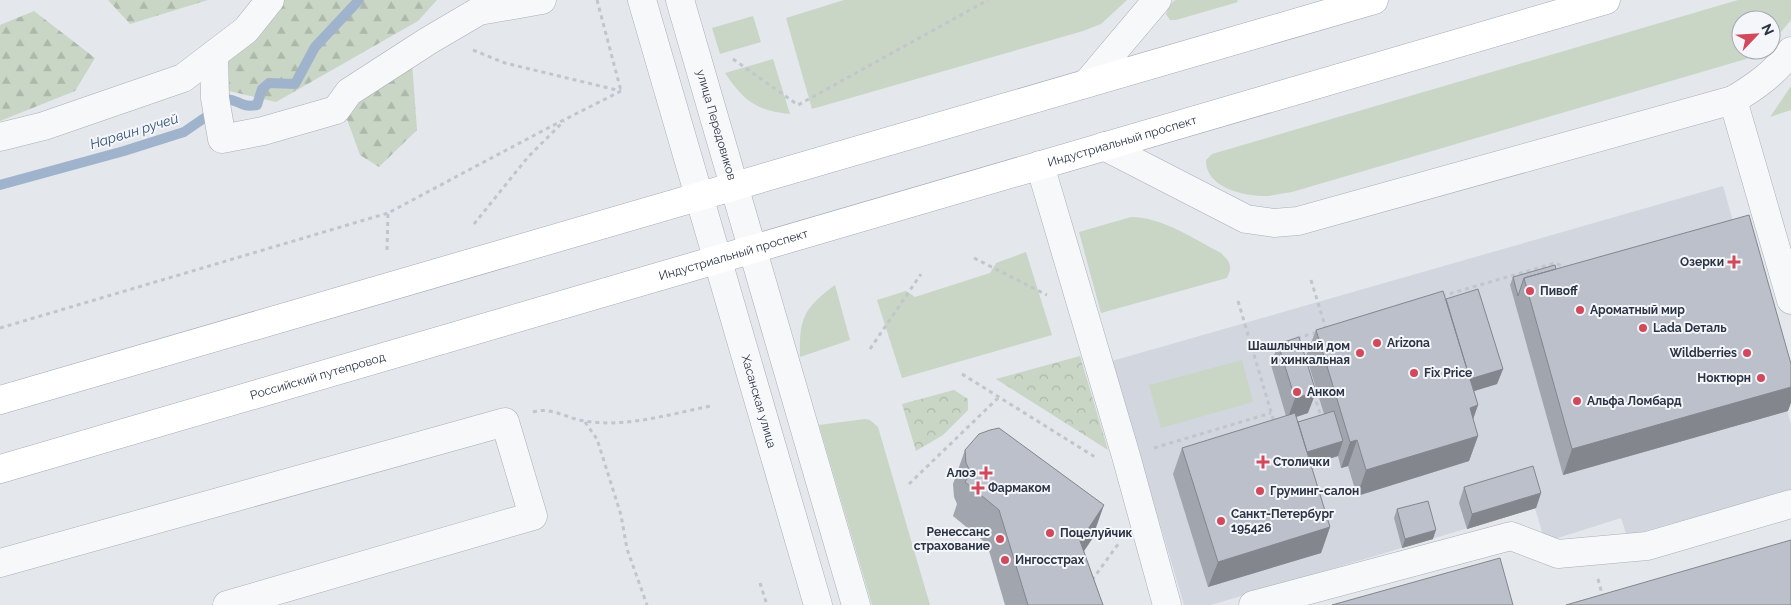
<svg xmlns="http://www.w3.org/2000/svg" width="1791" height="605" font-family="Raleway,sans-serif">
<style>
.built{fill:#d2d6de}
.grass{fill:#c9d6c5}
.forest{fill:url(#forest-firs)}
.park{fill:url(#park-crowns)}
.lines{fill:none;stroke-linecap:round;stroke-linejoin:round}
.stream{stroke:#9fb4cc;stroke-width:10}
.minor-casing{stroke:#a9aeb7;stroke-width:29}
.major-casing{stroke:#a3abb8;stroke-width:29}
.path{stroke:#c2c5cb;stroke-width:3;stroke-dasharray:4 4;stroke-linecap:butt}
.minor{stroke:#f7f8fa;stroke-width:28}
.major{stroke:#fff;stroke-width:28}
.wall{fill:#a1a5ae}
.shaded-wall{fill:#83868d}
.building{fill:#bbc0ca;stroke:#83868d}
.poi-dot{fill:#d1495b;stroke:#f4f6f9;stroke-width:2}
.labels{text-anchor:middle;stroke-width:4;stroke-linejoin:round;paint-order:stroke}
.street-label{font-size:12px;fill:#2b3445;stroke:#f4f6f9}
.poi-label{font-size:12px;font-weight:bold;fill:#2b3445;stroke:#f4f6f9;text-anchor:start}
.water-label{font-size:14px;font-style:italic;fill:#34527a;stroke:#f4f6f9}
</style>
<defs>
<pattern id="forest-firs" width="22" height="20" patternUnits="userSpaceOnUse" patternTransform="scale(1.25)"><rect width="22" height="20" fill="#c9d6c5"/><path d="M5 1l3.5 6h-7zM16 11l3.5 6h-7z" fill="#adb8ab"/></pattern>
<pattern id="park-crowns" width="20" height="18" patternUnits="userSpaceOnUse" patternTransform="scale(1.25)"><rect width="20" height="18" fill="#c9d6c5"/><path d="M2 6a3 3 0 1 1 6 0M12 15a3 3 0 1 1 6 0" fill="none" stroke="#adb8ab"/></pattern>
</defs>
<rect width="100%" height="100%" fill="#e4e7ec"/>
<path class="built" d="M1723 186 1791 424V490L1627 536 1621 518 1545 542 1535 508 1211 605H1184L1112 361Z"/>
<path class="grass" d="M844 0H1127L1101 24 1083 31 812 109 786 18Z
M1175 0H1237L1238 2 1176 20H1170L1166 14 1169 6Z
M1738 0H1791V20L1771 44V20H1741V50H1765L1746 59 1292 192C1284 193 1276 195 1268 196 1246 197 1205 188 1206 160L1212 154Z
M753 16 761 42 720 54 712 28Z
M773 59 790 114C755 110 744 101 725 73Z
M1791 86V110L1770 117Z
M1131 217C1162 217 1194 239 1221 253 1230 262 1233 266 1227 278L1101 313 1079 232Z
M1026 252 1052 335 902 378 877 300 906 291 915 297 990 273 996 263Z
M835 285 850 340 800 357C799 318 804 308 835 285Z
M1242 360 1253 402 1161 428 1149 385Z
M865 419 870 420 878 427 930 605H872L819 425Z"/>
<path class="forest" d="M108 0H208L130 24Z
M283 0H437L418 21 276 102 220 89 221 59 255 34Z
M34 11 95 58 75 91 0 121V25Z
M412 62 417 130 379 167 360 155 344 111Z"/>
<path class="park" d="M1080 356 1108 450 996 379Z
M954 390 968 399V410L943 435 916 451 902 404Z"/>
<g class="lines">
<path class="stream" d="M0 185 124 151 184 132 213 112 226 99C240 100 240 108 257 105L262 89 269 83 295 84 315 47 359 0"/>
<g class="minor-casing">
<g id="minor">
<path id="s1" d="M642 0 818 605"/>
<path id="s2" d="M680 0 856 605"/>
<path d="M214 55 215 98 222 139 263 131 336 110 349 92 428 41 479 11 542 0"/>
<path d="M1087 83 1157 0"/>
<path d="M1733 100 1791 300"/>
<path d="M0 137 44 126 183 78 246 30 270 0"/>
<path d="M1104 146 1246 219 1274 223 1298 221 1733 100C1755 87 1775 73 1791 51"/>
<path d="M1040 165 1126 456 1167 605"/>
<path d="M0 563 505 422 533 516 227 605"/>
<path d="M1253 605 1511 536 1558 554 1647 546 1791 504"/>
</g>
</g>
<g class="major-casing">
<g id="major">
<path d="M0 400 1374 0"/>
<path id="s3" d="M0 469 1606 0"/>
</g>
</g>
<path class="path" d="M597 0 621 91
M473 50 505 63 621 91
M733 59 798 105 988 0
M474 224 528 157 564 121
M387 250 388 213 546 129 621 91
M974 258 1047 295
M1311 280 1326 329
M1442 296 1555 263 1567 268
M1238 301 1274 422
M0 328 388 213
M1297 338 1318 332
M870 349 921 274
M1253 351 1289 341
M962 374 1095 457
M1314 394 1321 417
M533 412C550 406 568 419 585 421 626 428 670 414 711 406
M585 422 597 439 621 515 627 549 647 605
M1154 448 1271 413
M909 484 999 397
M1598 579 1605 605
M1092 580 1119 543
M760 583 767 605"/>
<use href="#minor" class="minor"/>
<use href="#major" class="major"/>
</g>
<path class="wall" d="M1556 269 1788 411 1563 475 1510 285 1513 277Z
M1446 299 1503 369 1497 384 1474 391 1478 405 1473 419 1478 436 1469 461 1357 496 1348 466 1341 468 1338 456 1311 465 1330 527 1321 553 1208 587 1173 474 1182 448 1286 416 1271 365 1278 344 1308 413 1296 417 1298 422 1324 414 1306 356 1316 330Z
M965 450 1092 539 1084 551 1103 605H1005L987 544 953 516 957 504 954 497 953 484Z
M1464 487 1541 493 1536 508 1467 529 1459 503Z
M1397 509 1433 539 1402 548 1394 518Z"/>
<path class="shaded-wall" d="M1503 369 1497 384 1458 396 1464 381Z
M1791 387V403L1788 411 1563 475 1572 449Z
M1316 392 1308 413 1287 420 1295 398Z
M1478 405 1469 431 1470 408Z
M1478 436 1469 461 1357 496 1366 470Z
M1357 440 1348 466 1341 468 1350 442Z
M1343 441 1338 456 1295 469 1301 454Z
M1541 493 1536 508 1467 529 1472 514Z
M1104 505 1092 539 1068 575 1080 541Z
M1330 527 1321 553 1208 587 1218 562Z
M1436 530 1433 539 1402 548 1405 539Z"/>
<path class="building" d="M1749 215 1791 364V387L1572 449 1524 278Z
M1555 265 1556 269 1524 278 1518 296 1513 277Z
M1478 289 1503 369 1470 379 1446 299Z
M1443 291 1478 405 1470 408 1478 436 1366 470 1357 440 1350 442 1316 330Z
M1299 337 1316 392 1295 398 1278 344Z
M1334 411 1343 441 1307 452 1298 422Z
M1295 413 1330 527 1218 562 1182 448Z
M999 428 1104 505 1080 541 1103 605H1028L999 510 965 482 971 473 966 463 965 450 979 434 990 430Z
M1533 466 1541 493 1472 514 1464 487Z
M1428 501 1436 530 1405 539 1397 509Z
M1791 540V605H1566Z
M1500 558 1513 605H1332Z"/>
<g class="poi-dot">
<path d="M1731.5 254.5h5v5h5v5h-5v5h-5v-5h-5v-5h5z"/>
<circle cx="1530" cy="291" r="5"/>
<circle cx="1580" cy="310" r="5"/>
<circle cx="1643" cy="328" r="5"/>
<circle cx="1377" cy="343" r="5"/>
<circle cx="1360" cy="353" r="5"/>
<circle cx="1747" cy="353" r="5"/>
<circle cx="1414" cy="373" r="5"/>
<circle cx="1761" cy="378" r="5"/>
<circle cx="1297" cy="392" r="5"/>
<circle cx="1577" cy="401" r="5"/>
<path d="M1260.5 454.5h5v5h5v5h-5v5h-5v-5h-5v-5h5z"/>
<path d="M983.5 465.5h5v5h5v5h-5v5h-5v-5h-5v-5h5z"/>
<path d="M975.5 480.5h5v5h5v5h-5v5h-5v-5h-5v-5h5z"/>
<circle cx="1260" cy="491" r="5"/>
<circle cx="1221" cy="521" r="5"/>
<circle cx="1050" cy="533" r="5"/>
<circle cx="1000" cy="539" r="5"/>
<circle cx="1005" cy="560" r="5"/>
</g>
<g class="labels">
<g class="street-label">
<text dy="4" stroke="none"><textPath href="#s2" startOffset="130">улица Передовиков</textPath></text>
<text dy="4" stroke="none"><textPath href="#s3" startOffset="1169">Индустриальный проспект</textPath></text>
<text dy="4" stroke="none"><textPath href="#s3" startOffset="764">Индустриальный проспект</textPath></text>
<text dy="4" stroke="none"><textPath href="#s3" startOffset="331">Российский путепровод</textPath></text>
<text dy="4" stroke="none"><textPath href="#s1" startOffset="418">Хасанская улица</textPath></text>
</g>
<g class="poi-label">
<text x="1724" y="266" text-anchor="end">Озерки</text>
<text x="1540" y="295">Пивoff</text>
<text x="1590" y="314">Ароматный мир</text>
<text x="1653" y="332">Lada Dеталь</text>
<text x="1387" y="347">Arizona</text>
<text x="1350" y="350" text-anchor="end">Шашлычный дом<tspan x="1350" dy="14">и хинкальная</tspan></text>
<text x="1737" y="357" text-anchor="end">Wildberries</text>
<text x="1424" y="377">Fix Price</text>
<text x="1751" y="382" text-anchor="end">Ноктюрн</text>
<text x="1307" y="396">Анком</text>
<text x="1587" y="405">Альфа Ломбард</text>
<text x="1273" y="466">Столички</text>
<text x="976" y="477" text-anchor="end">Алоэ</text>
<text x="988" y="492">Фармаком</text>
<text x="1270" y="495">Груминг-салон</text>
<text x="1231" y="518">Санкт-Петербург<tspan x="1231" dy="14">195426</tspan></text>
<text x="990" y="536" text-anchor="end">Ренессанс<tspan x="990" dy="14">страхование</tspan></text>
<text x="1060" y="537">Поцелуйчик</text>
<text x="1015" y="564">Ингосстрах</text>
</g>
<g class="water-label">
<text transform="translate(134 131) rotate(-17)" y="5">Нарвин ручей</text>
</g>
</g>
<g transform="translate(1756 35) rotate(65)"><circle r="24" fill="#f4f6f9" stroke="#a4a8b1"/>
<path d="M0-4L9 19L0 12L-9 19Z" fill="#d1495b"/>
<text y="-8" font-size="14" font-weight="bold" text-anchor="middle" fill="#2b3445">N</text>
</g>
</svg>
